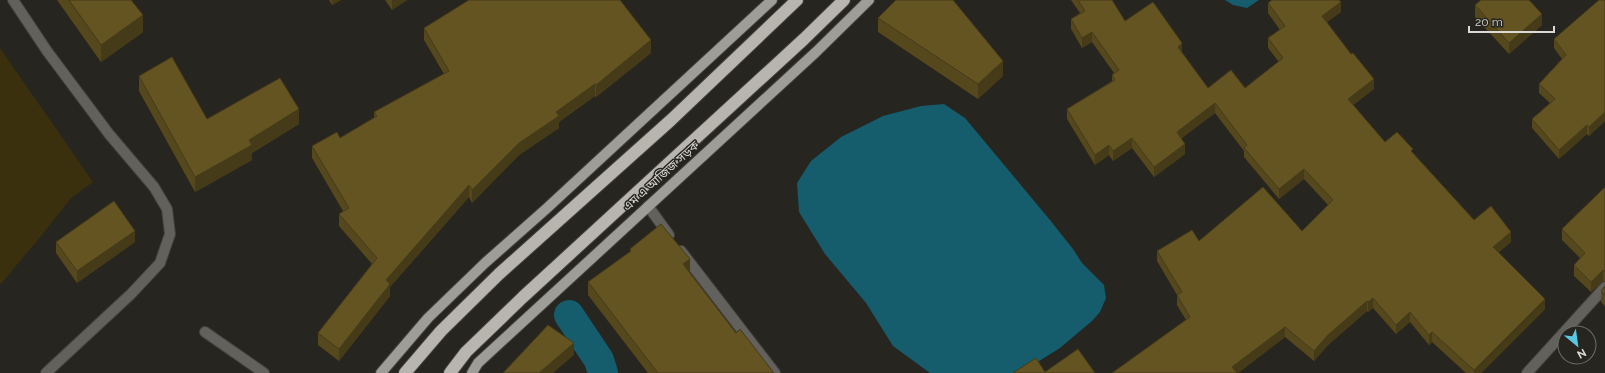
<svg xmlns="http://www.w3.org/2000/svg" width="1605" height="373" font-family="Raleway,'Noto Sans Bengali',sans-serif">
<style>
.green{fill:#3b300d}
.water{fill:#155c6c}
.lines{fill:none;stroke-linecap:round;stroke-linejoin:round}
.canal{stroke:#155c6c;stroke-width:30}
.minor-casing{stroke:#43423c;stroke-width:12}
.major-casing{stroke:#43423c;stroke-width:12}
.highway-casing{stroke:#43423c;stroke-width:14}
.minor{stroke:#62615e;stroke-width:10}
.major{stroke:#9f9d97;stroke-width:10}
.highway{stroke:#b7b5ae;stroke-width:12}
.wall{fill:#56481d}
.shaded-wall{fill:#463b18}
.building{fill:#645422;stroke:#463b18}
.labels{text-anchor:middle;stroke-width:3;stroke-linejoin:round;paint-order:stroke}
.street-label{font-size:12px;fill:#dbdad6;stroke:#26251f}
</style>
<rect width="100%" height="100%" fill="#26251f"/>
<path class="green" d="M0 48 93 182 71 198 41 236 0 285Z"/>
<path class="water" d="M1225 0H1259L1247 8 1233 5Z
M944 104 965 118 1050 220 1073 249 1082 263 1104 285 1106 298 1100 312 1092 321 1060 348 1020 373H930L893 346 866 303 825 254 799 212 797 183 811 161 841 137 883 116 921 106Z"/>
<g class="lines">
<path class="canal" d="M569 315 599 360 603 373"/>
<g class="minor-casing">
<path id="minor" d="M13 0 47 51 109 134 154 187 167 209 170 234 160 263 131 294 46 373
M648 206 669 235
M681 251 775 373
M205 332 264 373
M1527 373 1605 287"/>
</g>
<g class="major-casing">
<path id="major" d="M381 373 428 318 485 263 546 209 772 0
M472 373 478 363 816 52 869 0"/>
</g>
<g class="highway-casing">
<path id="highway" d="M405 373 441 331 499 274 671 120 797 0
M450 373 466 352 523 297 804 39 844 0"/>
</g>
<use href="#minor" class="minor"/>
<use href="#major" class="major"/>
<use href="#highway" class="highway"/>
</g>
<path class="wall" d="M57 0H131L143 32 101 62Z
M329 0H341L332 5Z
M385 0H407L392 10Z
M1071 0H1112L1125 21 1182 53 1208 88H1245L1279 62 1268 48V38L1280 30 1268 13V3L1341 12 1327 22 1374 89 1353 105 1385 142 1413 153 1474 220 1511 242 1499 252 1545 309 1481 373H1466L1432 342 1429 345 1410 322 1396 334 1373 308 1368 312 1367 311 1328 345 1314 361 1285 337 1238 373H1112L1186 320 1177 305V295L1157 261V251L1199 241 1302 231 1328 205 1304 179 1279 199 1244 157V151L1215 113 1181 138 1185 154 1154 177 1132 148 1113 161 1109 155 1095 165 1067 119V109L1112 81V75L1114 73 1092 42 1082 48 1071 29V19L1080 13Z
M1605 0V121L1589 136 1587 134 1559 159 1532 128V119L1550 103 1539 93V84L1562 59 1554 48V39Z
M1475 5 1542 25 1509 54 1475 17Z
M878 18 1003 76 978 99 878 32Z
M424 28 651 53 596 97 595 96 559 122V128L519 155 472 203 469 197 390 287V296L339 361 318 345V333L372 264 339 226V214L343 211 312 158V146L340 138 374 118V112L444 74 424 40Z
M139 76 207 119 299 124 252 153V160L195 192 139 91Z
M1605 188V281H1603L1591 292 1574 276V265L1580 258 1562 240V229Z
M56 242H135L77 283 56 253Z
M630 249 690 271 689 272 736 333 774 373H648L588 295V282L630 252Z
M1605 286V306L1601 302V291Z"/>
<path class="shaded-wall" d="M332 0H341L332 5Z
M392 0H407L392 10Z
M1341 2V12L1322 26V16Z
M1542 14V25L1509 54V43Z
M143 15V32L101 62V45Z
M1092 32V42L1082 48V38Z
M651 40V53L596 97V85Z
M1182 43V53L1178 47Z
M1003 61V76L978 99V84Z
M1374 79V89L1348 109V99Z
M595 84V96L559 122V128L519 155 472 203V190L519 143 556 112Z
M1215 103V113L1177 142V132Z
M299 109V124L252 153V160L195 192V177L249 140Z
M1605 112V121L1589 136V127Z
M1587 125V134L1559 159V150Z
M1132 138V148L1113 161V151Z
M1185 144V154L1154 177V167Z
M1109 145V155L1095 165V155Z
M1304 169V179L1279 199V189Z
M469 185V197L390 287V296L339 361V349L386 280Z
M135 231V242L77 283V271Z
M1511 232V242L1493 257V247Z
M690 259V271L683 277V264Z
M1603 270V281L1591 292V282Z
M1373 298V308L1368 312V302Z
M1545 299V309L1481 373H1474V370Z
M1367 301V311L1328 345 1314 361V351L1328 335Z
M1410 312V322L1396 334V325Z
M1285 327V337L1238 373H1232V367Z
M1432 332V342L1429 345V335Z
M574 343V355L553 373H539Z"/>
<path class="building" d="M69 0H131L143 15 101 45Z
M469 0H620L651 40 596 85 595 84 556 112 559 116 519 143 472 190 469 185 386 280 390 284 339 349 318 333 377 258 339 214 349 208 312 146 337 132 340 138 377 116 374 112 449 71 424 28Z
M896 0H953L1003 61 978 84 878 18Z
M1078 0H1112L1125 21 1153 2 1182 43 1178 47 1208 88 1231 70 1245 88 1283 58 1268 38 1285 26 1268 3 1272 0H1339L1341 2 1322 16 1351 54 1353 53 1374 79 1348 99 1385 142 1397 132 1413 149 1411 151 1474 220 1491 206 1511 232 1493 247 1545 299 1474 370 1432 332 1429 335 1410 312 1396 325 1373 298 1368 302 1367 301 1328 335 1314 351 1285 327 1232 367 1237 373H1112L1190 317 1177 295 1182 292 1157 251 1192 230 1199 241 1263 187 1302 231 1333 200 1304 169 1279 189 1244 148 1247 145 1215 103 1177 132 1185 144 1154 167 1132 138 1113 151 1109 145 1095 155 1067 109 1115 80 1112 75 1119 70 1092 32 1082 38 1071 19 1085 11Z
M1481 0H1529L1542 14 1509 43 1475 5Z
M1599 0H1605V112L1589 127 1587 125 1559 150 1532 119 1555 99 1539 84 1566 55 1554 39Z
M172 57 207 119 280 78 299 109 249 140 252 145 195 177 139 76Z
M1604 188H1605V271L1603 270 1591 282 1574 265 1585 253 1562 229Z
M114 201 135 231 77 271 56 242Z
M661 224 690 259 683 264 736 333 740 329 774 373H658L588 282 631 251 630 249Z
M1605 286V295L1601 291Z
M548 325 574 343 539 373H503Z
M1078 349 1095 373H1013L1036 358 1045 372Z"/>
<g class="labels">
<g class="street-label">
<text transform="translate(661 176) rotate(-42)" y="4">এম এ আজিজ সড়ক</text>
</g>
</g>
<g transform="translate(1577 345) rotate(151)"><circle r="19" fill="#26251f" stroke="#6e6d68"/>
<path d="M0-3L7 15L0 10L-7 15Z" fill="#58c8e4"/>
<text y="-6" font-size="11" font-weight="bold" text-anchor="middle" fill="#dbdad6">N</text>
</g>
<path d="M1469 26v6h85v-6" fill="none" stroke="#dbdad6" stroke-width="2"/>
<text x="1475" y="26" font-size="12" fill="#dbdad6" stroke="#26251f" stroke-width="3" paint-order="stroke">20 m</text>
</svg>
